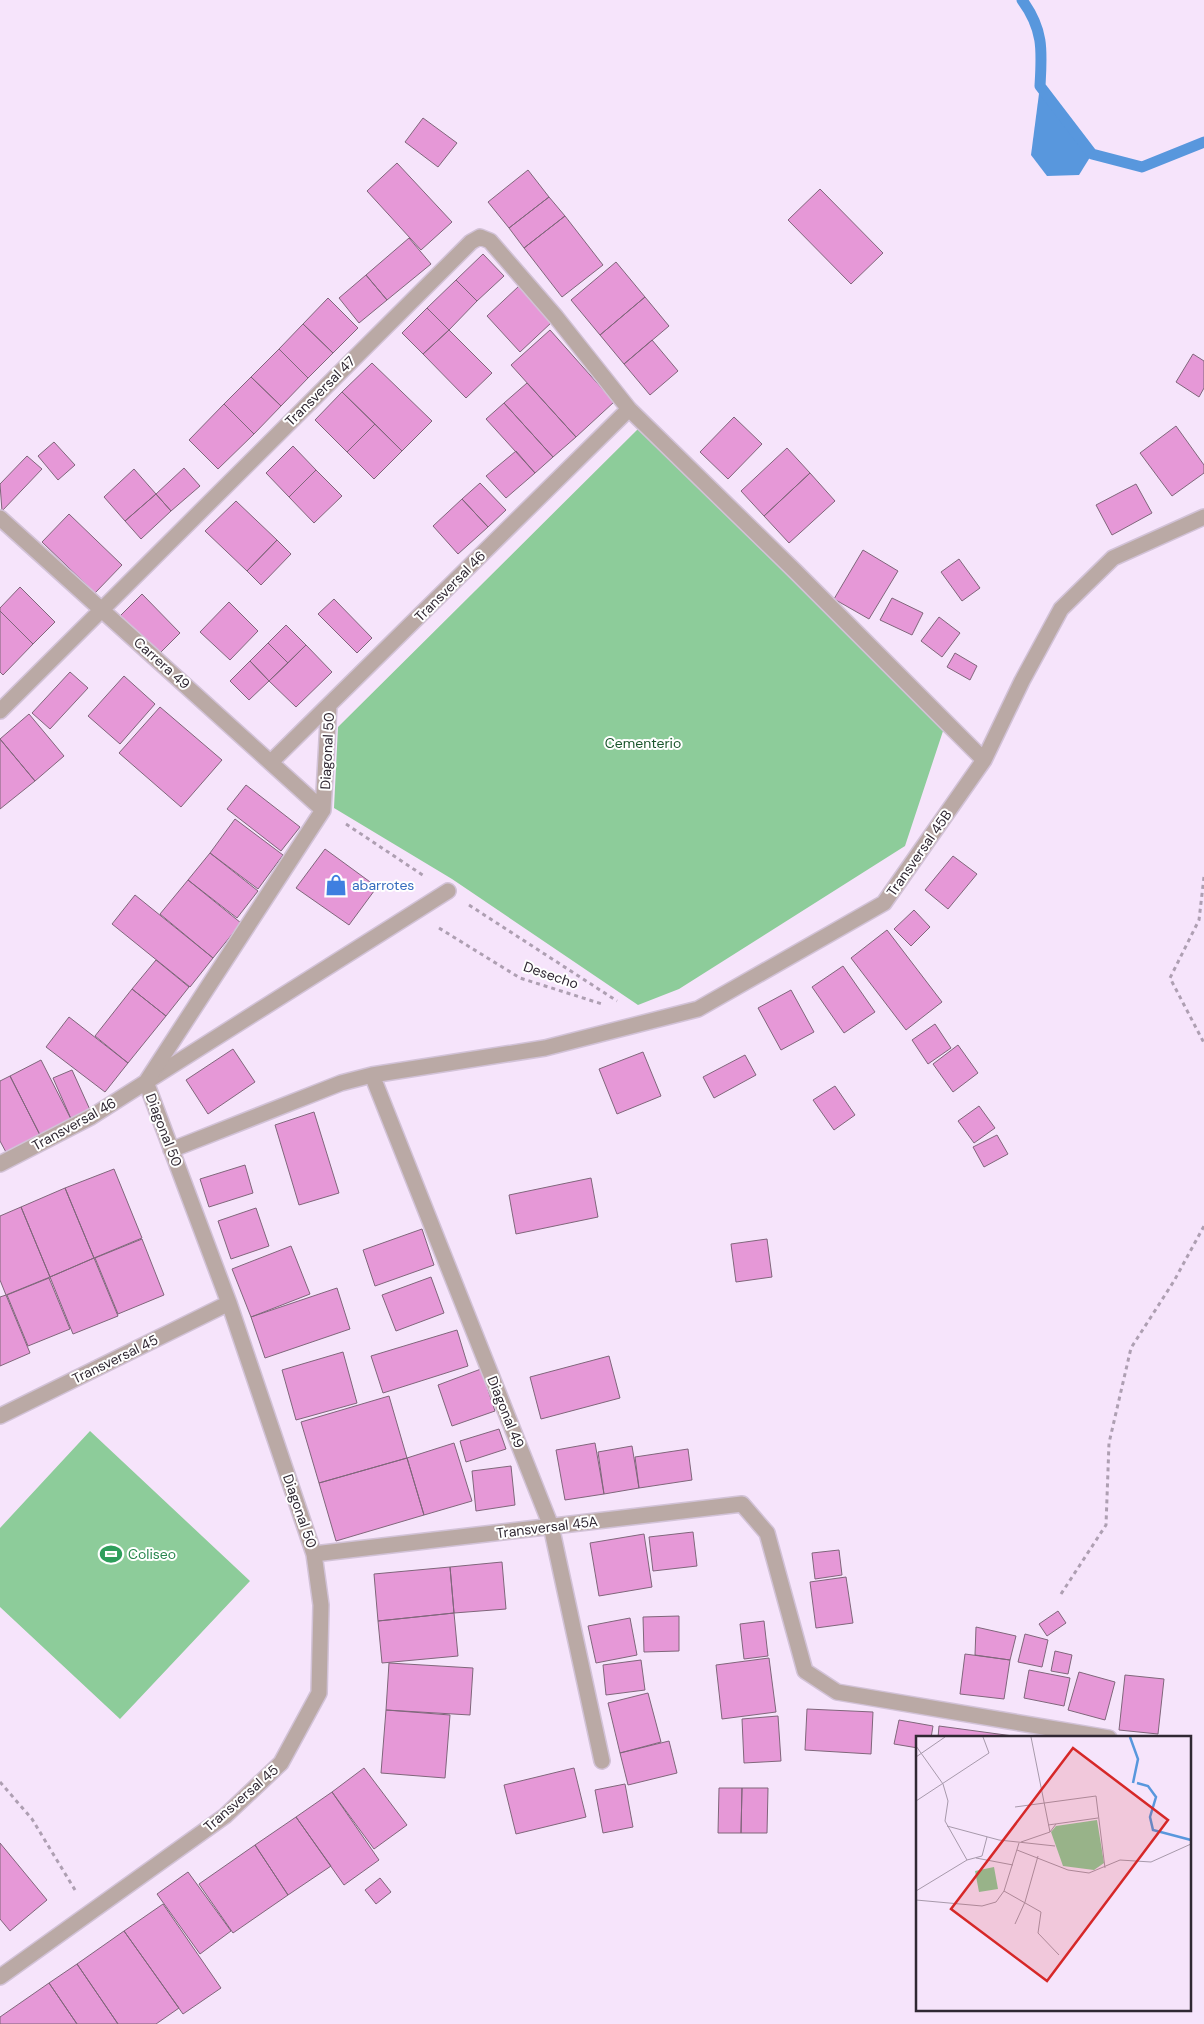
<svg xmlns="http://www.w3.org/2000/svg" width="1204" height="2024" font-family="'DM Sans',sans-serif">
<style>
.green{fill:#8dcc9a}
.water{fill:#5897dd}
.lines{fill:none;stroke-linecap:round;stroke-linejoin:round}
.stream{stroke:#5897dd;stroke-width:11}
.building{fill:#e698d7;stroke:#80667b}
.service-casing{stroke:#d2c2d7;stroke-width:18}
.minor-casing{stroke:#d2c2d7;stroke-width:18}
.path{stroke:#ae9fb2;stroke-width:3;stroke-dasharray:4 4;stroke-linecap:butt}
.service{stroke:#baa9a5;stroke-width:15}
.minor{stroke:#baa9a5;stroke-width:15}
.labels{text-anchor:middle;stroke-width:4;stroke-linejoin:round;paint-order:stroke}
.street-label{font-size:14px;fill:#302833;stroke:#fff}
.park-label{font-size:14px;fill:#1a552c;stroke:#fff}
.shop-label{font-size:14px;fill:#366cbe;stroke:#fff;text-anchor:start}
.leisure-label{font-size:14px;fill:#27864d;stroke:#fff;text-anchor:start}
.inset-river{fill:none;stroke:#5897dd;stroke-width:2.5}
.inset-road{fill:none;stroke:#a799ab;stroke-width:1}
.view{fill:#d62828;fill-opacity:0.15;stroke:#d62828;stroke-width:2.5}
.inset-edge{fill:none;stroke:#302833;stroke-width:2.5}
</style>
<rect width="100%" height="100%" fill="#f6e4fb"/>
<path class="green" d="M638 429 944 728 905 846 679 989 638 1005 452 879 334 808 338 727Z
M90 1431 250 1581 120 1719 0 1607V1528Z"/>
<path class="water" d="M1040 86 1092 154 1079 175 1047 176 1031 155Z"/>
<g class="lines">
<path class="stream" d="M1022 0C1044 30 1042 51 1040 86L1092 154 1142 167 1204 142"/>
</g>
<path class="building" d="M423 118 457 143 438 167 405 142Z
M397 163 452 222 421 250 367 191Z
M528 170 549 197 509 228 488 202Z
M820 189 883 253 851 284 788 220Z
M549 197 565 216 524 248 509 228Z
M565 216 603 265 562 297 524 248Z
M409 238 431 264 387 300 366 275Z
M483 254 504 276 477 301 456 280Z
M616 262 645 297 600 335 571 300Z
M366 275 387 300 359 323 339 298Z
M456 280 477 301 449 330 427 308Z
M519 286 552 322 520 352 487 316Z
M645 297 669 326 624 364 600 335Z
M328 298 358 328 333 353 303 324Z
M427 308 449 330 423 354 402 333Z
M303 324 333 353 308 378 279 349Z
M449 330 492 373 466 398 423 354Z
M550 330 614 402 576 437 511 365Z
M652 340 678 371 650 395 624 364Z
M279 349 308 378 281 406 251 377Z
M1193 354 1204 361V388L1199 397 1176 382Z
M372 363 432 421 402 451 342 392Z
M251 377 281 406 254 434 224 404Z
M527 383 576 437 553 457 504 403Z
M342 392 375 424 347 452 315 420Z
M504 403 553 457 535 473 486 419Z
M224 404 254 434 218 469 189 440Z
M734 417 762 444 728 479 700 452Z
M375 424 402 451 374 479 347 452Z
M1176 426 1204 465V473L1172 496 1140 453Z
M54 442 75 465 58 480 38 456Z
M293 446 316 470 289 497 266 473Z
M787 448 810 473 764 516 741 491Z
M516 451 535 473 506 498 486 476Z
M27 456 42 469 2 511 0 484Z
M184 468 200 486 171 511 156 494Z
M134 469 156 494 125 521 104 497Z
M316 470 342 496 314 523 289 497Z
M810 473 835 501 789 543 764 516Z
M480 483 506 510 488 527 462 499Z
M1136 484 1152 513 1112 535 1096 505Z
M156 494 171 511 141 539 125 521Z
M462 499 488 527 458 554 433 526Z
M236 501 277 540 247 571 205 531Z
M69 514 122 565 95 593 42 542Z
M277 540 291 554 261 585 247 571Z
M863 550 898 571 869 619 834 599Z
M959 559 980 588 962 601 941 572Z
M20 587 55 622 33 644 0 611V608Z
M142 594 180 633 157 656 119 617Z
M892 598 923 613 912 635 880 620Z
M334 599 372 638 357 653 318 614Z
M229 602 258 631 230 660 200 632Z
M0 611 33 644 3 675 0 672Z
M939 617 960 633 942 657 921 641Z
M286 625 306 645 288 663 268 643Z
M268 643 288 663 269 681 250 661Z
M306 645 332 672 296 707 269 681Z
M955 653 977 666 970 680 947 667Z
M250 661 269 681 249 700 230 681Z
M70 672 88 688 50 729 32 713Z
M124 676 155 704 120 744 88 716Z
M160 707 222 760 181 807 119 753Z
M29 714 64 756 35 781 0 739Z
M0 739 35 781 0 809Z
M246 785 300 827 281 851 227 809Z
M235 819 283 855 258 889 210 853Z
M325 849 377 887 349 925 296 888Z
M210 853 258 891 237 918 188 880Z
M953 856 977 874 948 909 925 890Z
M188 880 241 923 213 958 160 914Z
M135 895 213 958 190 987 112 924Z
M914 910 930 927 911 946 894 929Z
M887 930 942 1002 906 1030 851 958Z
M156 960 189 987 166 1016 132 989Z
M843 966 875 1012 844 1033 812 987Z
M132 989 166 1016 128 1063 95 1036Z
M791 990 814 1032 781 1050 758 1008Z
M69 1017 128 1063 105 1092 46 1047Z
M935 1024 951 1048 928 1064 912 1040Z
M958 1045 978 1073 953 1092 933 1064Z
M233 1049 255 1082 208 1114 186 1080Z
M643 1052 661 1096 617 1114 599 1069Z
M745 1055 756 1075 714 1098 703 1077Z
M41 1060 72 1121 41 1137 10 1076Z
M72 1070 91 1112 72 1121 53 1078Z
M10 1076 41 1137 7 1154 0 1141V1081Z
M835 1086 855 1115 834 1130 813 1100Z
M979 1106 995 1128 974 1143 958 1121Z
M314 1112 339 1193 299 1205 275 1125Z
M997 1135 1008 1154 984 1167 973 1147Z
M245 1165 253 1193 209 1207 200 1179Z
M114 1169 142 1238 94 1258 65 1188Z
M591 1178 598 1217 516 1234 509 1195Z
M65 1188 94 1258 50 1277 21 1207Z
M21 1207 50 1277 6 1295 0 1280V1216Z
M256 1208 269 1246 231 1259 218 1221Z
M422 1229 434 1265 375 1286 363 1250Z
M142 1239 164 1295 118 1314 95 1258Z
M767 1239 772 1277 736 1282 731 1244Z
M291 1246 310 1294 251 1317 232 1269Z
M94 1258 118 1316 73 1334 50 1277Z
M431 1277 444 1313 396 1331 382 1295Z
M49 1278 70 1329 28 1346 7 1295Z
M337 1288 350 1329 265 1358 251 1317Z
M6 1295 30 1353 0 1366V1297Z
M457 1330 468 1366 383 1393 371 1356Z
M343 1352 357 1403 296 1420 282 1370Z
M609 1356 620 1398 541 1419 530 1377Z
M481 1369 495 1411 452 1426 438 1385Z
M389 1396 407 1458 319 1483 301 1422Z
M499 1429 506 1449 466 1462 460 1441Z
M454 1443 472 1501 424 1515 407 1458Z
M595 1443 604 1494 565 1500 556 1450Z
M632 1446 639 1488 604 1494 598 1452Z
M688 1449 692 1480 639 1488 635 1457Z
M407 1458 424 1515 336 1541 319 1483Z
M511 1466 515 1505 476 1511 472 1471Z
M693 1532 697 1566 653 1571 649 1537Z
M644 1534 652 1587 599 1596 590 1543Z
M839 1550 842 1575 815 1579 812 1553Z
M502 1562 506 1609 454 1613 450 1567Z
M450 1567 454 1613 378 1621 374 1574Z
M846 1577 853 1623 816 1628 810 1582Z
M1058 1611 1066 1623 1047 1636 1039 1624Z
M454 1613 458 1656 382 1663 378 1621Z
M679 1616V1651L644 1652 643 1617Z
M630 1618 637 1655 596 1663 588 1626Z
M764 1621 768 1656 744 1659 740 1624Z
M976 1627 1016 1636 1010 1660 975 1655Z
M1025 1634 1048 1640 1042 1667 1018 1662Z
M1055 1651 1072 1655 1068 1674 1051 1671Z
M965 1654 1010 1660 1004 1699 960 1694Z
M769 1658 776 1712 722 1719 716 1665Z
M641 1660 645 1690 606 1695 603 1665Z
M389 1663 473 1668 470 1715 386 1710Z
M1029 1670 1070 1678 1064 1706 1024 1698Z
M1079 1672 1115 1682 1105 1720 1068 1710Z
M1125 1675 1164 1679 1158 1734 1119 1730Z
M648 1693 661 1742 620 1753 608 1703Z
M807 1709 873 1712 871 1754 805 1750Z
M386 1710 450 1715 445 1778 381 1773Z
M778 1716 781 1761 744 1763 742 1719Z
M899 1720 933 1726 931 1738H918V1748L894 1744Z
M939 1726 1013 1736V1738H938Z
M669 1741 677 1773 628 1785 620 1753Z
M364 1768 407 1825 374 1849 332 1792Z
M574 1768 586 1817 516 1834 504 1785Z
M625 1784 633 1827 603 1833 595 1790Z
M719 1788H742L741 1833H718Z
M742 1788H768L767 1833H741Z
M332 1792 379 1860 344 1885 296 1817Z
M296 1817 331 1866 288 1895 255 1845Z
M0 1843 47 1900 10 1931 0 1919Z
M255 1845 288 1895 233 1933 199 1884Z
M188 1872 231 1931 200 1954 157 1894Z
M380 1878 391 1892 376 1904 365 1890Z
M163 1904 221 1988 183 2014 124 1931Z
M124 1931 179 2008 156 2024H118L77 1964Z
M77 1964 118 2024H77L49 1983Z
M49 1983 77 2024H0V2017Z"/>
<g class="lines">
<g class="service-casing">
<path id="service" d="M146 1082 448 891"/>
</g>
<g class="minor-casing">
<path id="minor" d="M0 518 323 810
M0 711 471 242 480 237 490 241 556 317 629 409 795 571 984 760
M271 762 629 409
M372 1075 551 1526 602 1761
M171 1150 341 1083 372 1075 545 1048 698 1009 884 903 984 760 1022 681 1061 609 1113 558 1204 517
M0 1164 91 1117 146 1082 323 810 329 705
M0 1416 229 1303
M314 1554 742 1504 767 1533 805 1671 837 1692 1109 1738
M0 1977 225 1816 281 1763 319 1693 321 1605 314 1554 229 1303 146 1082"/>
</g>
<path class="path" d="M346 824 424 876
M1204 877 1199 920 1170 978 1204 1043
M469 905 617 1001
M439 928 520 978 602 1004
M1061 1594 1106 1525 1109 1443 1131 1348 1174 1281 1204 1226
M0 1782 32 1819 75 1890"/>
<use href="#service" class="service"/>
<use href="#minor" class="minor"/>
</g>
<defs>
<g id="shop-bare" transform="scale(1.725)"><path d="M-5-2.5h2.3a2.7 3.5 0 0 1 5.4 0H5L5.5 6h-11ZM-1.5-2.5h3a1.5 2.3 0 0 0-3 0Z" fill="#3f7fe0" stroke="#fff" stroke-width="2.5" paint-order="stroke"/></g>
<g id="stadium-bare" transform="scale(1.725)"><path d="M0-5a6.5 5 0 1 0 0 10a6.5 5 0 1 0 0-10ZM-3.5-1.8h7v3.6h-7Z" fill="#2e9e5b" stroke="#fff" stroke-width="2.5" paint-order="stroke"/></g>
</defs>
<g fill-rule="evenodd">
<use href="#shop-bare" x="336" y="885"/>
<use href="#stadium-bare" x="111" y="1554"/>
</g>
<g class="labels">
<g class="street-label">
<text transform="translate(320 391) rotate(-45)" y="5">Transversal 47</text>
<text transform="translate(450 586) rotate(-45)" y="5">Transversal 46</text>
<text transform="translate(162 663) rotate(42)" y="5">Carrera 49</text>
<text transform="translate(327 751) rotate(-87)" y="5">Diagonal 50</text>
<text transform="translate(919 853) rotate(-55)" y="5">Transversal 45B</text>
<text transform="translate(551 975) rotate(19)" y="5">Desecho</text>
<text transform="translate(74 1124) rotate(-29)" y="5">Transversal 46</text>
<text transform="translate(164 1130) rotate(69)" y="5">Diagonal 50</text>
<text transform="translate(115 1359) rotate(-26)" y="5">Transversal 45</text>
<text transform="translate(506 1412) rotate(68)" y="5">Diagonal 49</text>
<text transform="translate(300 1511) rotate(71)" y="5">Diagonal 50</text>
<text transform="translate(547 1527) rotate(-7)" y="5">Transversal 45A</text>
<text transform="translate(241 1798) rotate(-41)" y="5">Transversal 45</text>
</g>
<g class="park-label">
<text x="643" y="748">Cementerio</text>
</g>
<g class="shop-label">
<text x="352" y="890">abarrotes</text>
</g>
<g class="leisure-label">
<text x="128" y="1559">Coliseo</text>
</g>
</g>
<g transform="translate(916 1736)">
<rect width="275" height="275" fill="#f6e4fb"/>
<path d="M181 84 188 127 178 134 147 130 135 96 140 90ZM78 131 82 153 63 156 59 135Z" fill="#8dcc9a"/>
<path class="inset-river" d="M214 1 222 23 217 47M221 47 232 50 240 61 234 81 237 94 275 104"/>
<path class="inset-road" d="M115 1 134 96M0 10 27 48 32 65 29 85 51 124M0 21 29 1M0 65 73 17 67 1M99 71 180 60 189 132M132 89 182 82M31 90 83 104 139 110M105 106 134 96 140 88M101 114 152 134 173 137 204 124 235 126 275 108M60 122 97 129M0 155 51 124 66 120 71 101M88 155 125 176 122 197 143 219M0 164 66 170 80 166 88 155 103 107M99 188 109 166 122 120"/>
<path class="view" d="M157 12 252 84 131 245 35 173Z"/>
<rect width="275" height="275" class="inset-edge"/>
</g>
</svg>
